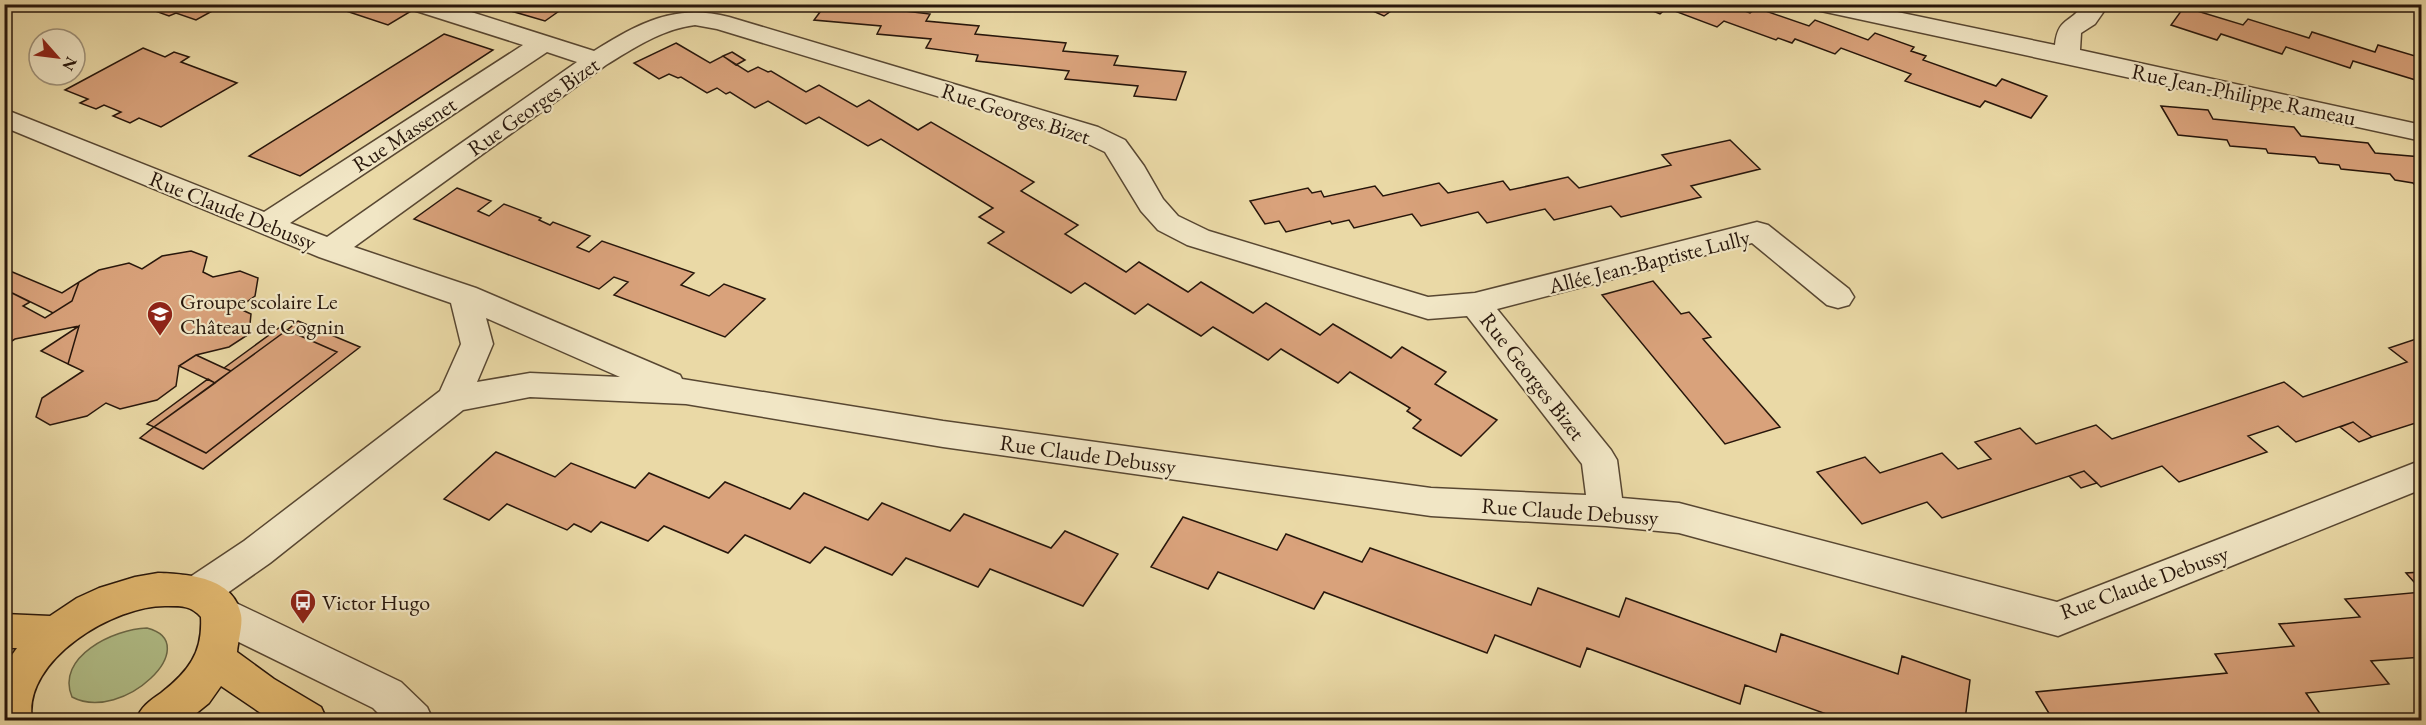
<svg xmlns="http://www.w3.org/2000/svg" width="2426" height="725" font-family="'EB Garamond',serif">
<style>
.green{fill:#b2c08a;stroke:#6c6b4a;stroke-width:1.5}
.building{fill:#d9a27b;stroke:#27160b;stroke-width:1.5}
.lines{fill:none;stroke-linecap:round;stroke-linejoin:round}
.minor-casing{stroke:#584732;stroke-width:3}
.major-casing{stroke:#27160b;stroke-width:3}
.minor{fill:#f1e6c5;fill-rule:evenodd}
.major{fill:#e5bc73;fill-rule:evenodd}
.labels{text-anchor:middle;stroke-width:4.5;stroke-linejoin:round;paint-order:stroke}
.street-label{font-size:22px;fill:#27160b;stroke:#f1e6c5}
.poi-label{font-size:22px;fill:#27160b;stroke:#f1e6c5;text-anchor:start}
</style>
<rect width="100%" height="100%" fill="#ead9a6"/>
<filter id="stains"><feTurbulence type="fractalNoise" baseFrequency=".00333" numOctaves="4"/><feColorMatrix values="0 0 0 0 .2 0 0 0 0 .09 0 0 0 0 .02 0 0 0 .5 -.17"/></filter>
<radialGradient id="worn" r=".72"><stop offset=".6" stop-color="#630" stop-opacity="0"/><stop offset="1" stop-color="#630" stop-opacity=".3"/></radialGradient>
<path class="green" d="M147 628C206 643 123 724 72 697 55 657 114 629 147 628Z"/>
<path class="building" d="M152 4H225L196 20 176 13 169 16 155 11 161 8Z
M325 4H394L413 10 388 25Z
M487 4H569L545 21Z
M772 4H880L878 8 930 14 926 21 979 26 975 34 1066 43 1063 51 1118 56 1114 65 1186 72 1176 100 1134 96 1138 86 1065 79 1069 71 976 61 978 55 926 48 931 39 877 34 881 26 814 20 820 12 770 7Z
M1357 4H1401L1384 16Z
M1636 4H1726L1750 13 1757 8 1809 26 1815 20 1868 40 1875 33 1914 47 1911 51 1926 56 1923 60 1996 86 2002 79 2047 96 2031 118 1985 101 1980 107 1905 81 1911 74 1841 48 1835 54 1795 39 1792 43 1778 38 1776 40 1724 21 1717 27 1667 8 1660 14Z
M2184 7 2243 25 2248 19 2309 38 2312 32 2375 52 2378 45 2422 58V75L2419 81 2353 61 2350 68 2286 47 2282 54 2221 34 2217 40 2171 25Z
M444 34 493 50 300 176 249 156Z
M676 43 710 63 723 56 748 72 758 67 768 72 771 71 806 92 819 85 857 107 869 100 918 130 931 122 1034 182 1021 191 1078 225 1065 234 1126 272 1139 262 1188 292 1201 282 1253 313 1266 303 1320 335 1333 324 1391 358 1402 347 1446 372 1435 384 1497 420 1461 456 1413 428 1421 420 1407 411 1410 408 1350 372 1338 383 1281 349 1268 360 1213 327 1201 336 1148 304 1135 314 1085 283 1071 293 988 243 1004 232 979 217 993 208 881 139 868 146 819 117 806 124 768 101 755 108 730 92 726 94 717 88 707 93 681 77 678 78 669 74 659 79 634 63Z
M143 48 165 57 174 52 189 57 181 62 237 83 161 127 139 118 130 123 113 116 121 112 104 105 96 109 80 103 88 99 65 90Z
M732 52 745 60 736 65 723 56Z
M2161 106 2208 110 2213 119 2294 127 2301 136 2368 143 2375 153 2422 157V188L2417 187 2413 183 2395 180 2390 174 2341 169 2339 165 2319 163 2315 157 2268 153 2266 149 2230 146 2227 140 2178 135Z
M1730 140 1760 169 1691 186 1701 197 1621 217 1611 206 1554 220 1545 209 1487 223 1478 212 1421 226 1412 214 1354 228 1349 220 1332 224 1330 221 1286 232 1279 221 1265 224 1250 201 1308 188 1312 193 1321 191 1324 197 1375 186 1383 196 1439 183 1448 193 1503 181 1510 190 1568 177 1579 188 1671 165 1662 155Z
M457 188 491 201 478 211 489 216 504 204 541 218 539 220 550 225 553 222 590 236 577 247 589 252 602 241 694 273 681 285 709 296 724 284 765 299 725 337 614 295 628 282 614 277 599 289 414 219Z
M191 251 207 257 203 272 213 277 240 271 258 278 255 296 238 308 251 314 249 334 229 347 196 355 179 366 176 386 157 400 120 409 106 403 87 416 50 425 36 417 42 398 83 371 68 364 79 326 15 339 4 346V289L30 302 23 306 45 318 72 301 79 282 99 270 129 263 142 269 162 256Z
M10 271 62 293 79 282 72 301 53 313 4 289Z
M1653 281 1681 314 1689 312 1711 337 1703 339 1780 427 1725 444 1602 295Z
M298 321 360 347 203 469 140 438 154 427 206 453 337 352 287 330Z
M79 326 68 364 41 351Z
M280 327 287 330 231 371 224 368Z
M287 330 337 352 206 453 154 427Z
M2422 337V421L2372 437 2353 422 2296 442 2278 426 2248 436 2267 452 2179 482 2162 466 2101 487 2084 471 1942 518 1927 502 1862 524 1817 472 1865 457 1880 473 1942 453 1958 469 1991 459 1975 442 2020 428 2036 444 2096 425 2112 439 2284 382 2303 397 2407 362 2389 348Z
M196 355 224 368 231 371 215 383 179 366Z
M208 379 215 383 154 427 147 424Z
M2353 422 2372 437 2359 442 2340 427Z
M496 452 555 477 571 463 635 488 649 473 709 498 725 482 790 509 804 493 868 520 882 503 950 531 964 514 1051 548 1065 531 1118 554 1083 606 990 569 978 587 906 558 892 575 825 547 810 563 745 535 728 553 664 526 648 541 601 522 591 532 574 524 567 530 507 504 489 520 444 499Z
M2084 471 2097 483 2081 488 2069 476Z
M1183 517 1277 550 1286 534 1362 562 1370 548 1531 605 1538 588 1619 617 1626 598 1776 652 1781 634 1898 674 1902 656 1970 680 1965 720H1906L1893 716 1892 720H1843L1745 685 1740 704 1587 648 1580 667 1495 635 1487 653 1324 592 1314 609 1218 572 1208 589 1151 567Z
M2422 572V591L2406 573Z
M2422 592V657L2371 661 2389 684 2306 693 2321 715 2255 720H2053L2036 692 2227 673 2215 654 2294 646 2279 624 2360 617 2345 599Z"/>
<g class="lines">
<g class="minor-casing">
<path id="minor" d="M407 4H446L594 51C639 23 675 3 729 17L1098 127 1125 140 1144 166 1163 199 1178 216 1209 231 1428 297 1475 293 1757 222 1768 225 1849 289 1854 297 1849 305 1838 308 1827 305 1752 243 1497 309 1611 450 1617 460 1622 498 1679 503 2057 602 2422 460V489L2058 636 1679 533 1606 526 1431 516 943 447 686 404 530 397 463 410 270 563 216 601 222 598 236 603 401 682 427 707 433 720H385L373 708 208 627 202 615 207 605 198 608 184 603 179 592 184 581 244 541 440 391 461 344 451 303 319 257 4 127V109L264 212 523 45 410 9ZM695 25 717 29 1078 139 1105 152 1141 211 1158 230 1187 245 1428 319 1467 316 1582 464 1586 495 1431 488 943 421 682 379 680 375 476 288 354 247 606 65C634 48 662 29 695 25ZM547 52 577 62 327 237 290 223ZM486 318 620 377 530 373 477 382 493 344Z
M1809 4H1859L2055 45C2058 17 2070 24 2084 4H2109L2095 24 2081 33 2080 50 2422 125V141L1821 11 1812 9Z"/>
</g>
<g class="major-casing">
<path id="major" d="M158 573C188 574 234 577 241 615 243 625 238 641 237 652L274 679 321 707 327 720H271L221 686 209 703 188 720H136C141 707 149 701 161 693 188 672 203 653 201 617 191 606 183 606 168 606 115 604 22 660 32 720H4V666L17 648H4V614L50 616 77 598 99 588 135 577Z"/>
</g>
<use href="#minor" class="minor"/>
<use href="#major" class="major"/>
</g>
<defs>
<g id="school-pin" transform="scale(1.35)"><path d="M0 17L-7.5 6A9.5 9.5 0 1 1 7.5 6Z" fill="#8f2418" stroke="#f1e6c5"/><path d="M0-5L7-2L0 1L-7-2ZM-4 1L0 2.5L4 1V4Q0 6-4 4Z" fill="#fff"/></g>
<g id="bus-pin" transform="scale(1.35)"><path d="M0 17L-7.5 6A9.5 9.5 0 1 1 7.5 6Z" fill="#8f2418" stroke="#f1e6c5"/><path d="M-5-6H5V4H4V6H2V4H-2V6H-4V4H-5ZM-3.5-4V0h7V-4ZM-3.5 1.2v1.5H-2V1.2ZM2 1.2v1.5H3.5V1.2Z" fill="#fff"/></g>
</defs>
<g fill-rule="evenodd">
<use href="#school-pin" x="160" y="314"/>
<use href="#bus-pin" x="303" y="602"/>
</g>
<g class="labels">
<g class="street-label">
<text transform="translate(2244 94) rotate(12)" y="8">Rue Jean-Philippe Rameau</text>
<text transform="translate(533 106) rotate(-35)" y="8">Rue Georges Bizet</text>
<text transform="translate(1016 113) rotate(18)" y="8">Rue Georges Bizet</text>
<text transform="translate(404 134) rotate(-33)" y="8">Rue Massenet</text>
<text transform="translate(233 210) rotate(22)" y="8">Rue Claude Debussy</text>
<text transform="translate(1649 261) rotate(-14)" y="8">Allée Jean-Baptiste Lully</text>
<text transform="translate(1533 376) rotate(52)" y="8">Rue Georges Bizet</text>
<text transform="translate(1088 454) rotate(8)" y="8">Rue Claude Debussy</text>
<text transform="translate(1570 511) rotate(4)" y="8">Rue Claude Debussy</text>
<text transform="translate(2144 582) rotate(-20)" y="8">Rue Claude Debussy</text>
</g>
<g class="poi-label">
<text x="180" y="309">Groupe scolaire Le<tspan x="180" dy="25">Château de Cognin</tspan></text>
<text x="322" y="610">Victor Hugo</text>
</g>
</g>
<rect width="2426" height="725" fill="none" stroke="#ead9a6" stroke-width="24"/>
<rect x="6" y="6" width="2414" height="713" fill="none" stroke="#27160b" stroke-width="3"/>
<rect x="12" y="12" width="2402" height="701" fill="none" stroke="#27160b" stroke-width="1.5"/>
<g transform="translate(57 57) rotate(118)"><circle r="28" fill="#f1e6c5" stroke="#a0937b" stroke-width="1.5"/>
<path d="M0-4.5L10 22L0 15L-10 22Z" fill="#8f2418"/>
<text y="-9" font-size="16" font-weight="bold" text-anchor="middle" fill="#27160b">N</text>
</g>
<rect width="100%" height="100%" filter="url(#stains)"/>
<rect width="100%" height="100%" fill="url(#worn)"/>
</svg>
